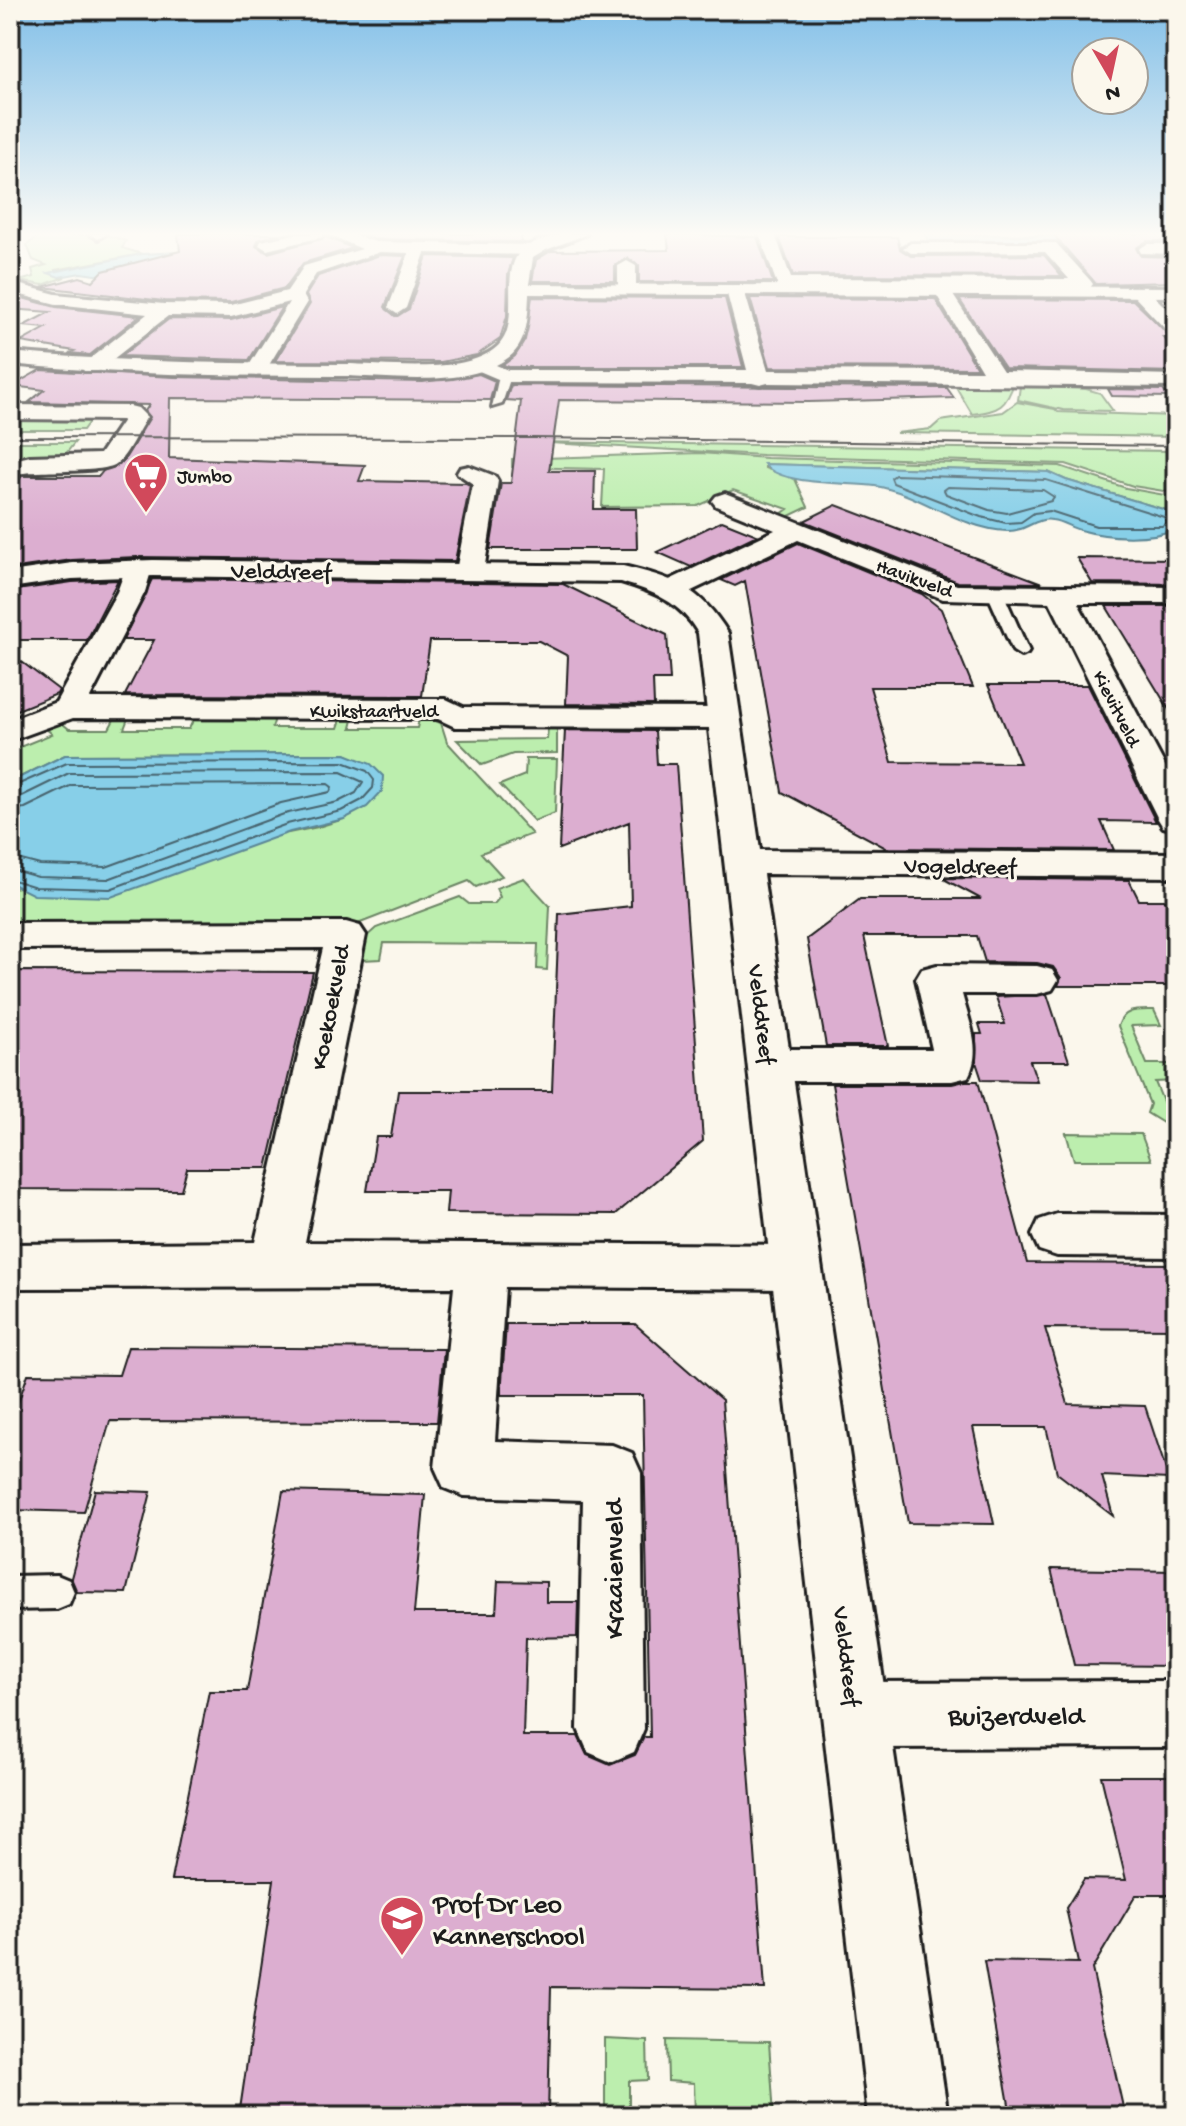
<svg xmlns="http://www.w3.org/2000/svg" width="1186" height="2126" font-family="'Gochi Hand',sans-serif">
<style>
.green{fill:#bceeae;stroke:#6c8565;stroke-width:2}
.water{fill:#87cfe8;stroke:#5c8796;stroke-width:2}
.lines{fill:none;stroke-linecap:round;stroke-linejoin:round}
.shore{stroke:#47646e;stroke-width:2}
.building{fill:#dcaed0;stroke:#1c1c1c;stroke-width:2}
.lane-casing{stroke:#1c1c1c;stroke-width:6}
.street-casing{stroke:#1c1c1c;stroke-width:6}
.secondary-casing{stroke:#1c1c1c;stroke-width:6}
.lane{fill:#fbf7ec;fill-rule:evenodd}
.street{fill:#fbf7ec;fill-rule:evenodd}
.secondary{fill:#fbf7ec;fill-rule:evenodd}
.tram{stroke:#1c1c1c;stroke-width:2}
.labels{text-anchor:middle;stroke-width:6;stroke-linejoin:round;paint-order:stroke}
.far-poi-label{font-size:20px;fill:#1c1c1c;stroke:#fbf7ec;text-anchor:start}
.far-street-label{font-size:20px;fill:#1c1c1c;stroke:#fbf7ec}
.street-label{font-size:24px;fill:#1c1c1c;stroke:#fbf7ec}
.near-street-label{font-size:28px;fill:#1c1c1c;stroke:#fbf7ec}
.near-poi-label{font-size:28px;fill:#1c1c1c;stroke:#fbf7ec;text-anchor:start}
</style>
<rect width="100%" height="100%" fill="#fbf7ec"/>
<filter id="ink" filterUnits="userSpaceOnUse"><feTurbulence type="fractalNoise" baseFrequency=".0125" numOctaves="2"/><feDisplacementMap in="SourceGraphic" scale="16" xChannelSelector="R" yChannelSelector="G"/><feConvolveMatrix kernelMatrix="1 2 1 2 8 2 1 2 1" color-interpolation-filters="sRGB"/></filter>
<g filter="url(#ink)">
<path class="green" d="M108 235 126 241 122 248 142 254 55 270 59 277H65L43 285 19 281 34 277 32 269 46 265 33 260 27 245 39 236Z
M1015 380C1006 408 1000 410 972 414L956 387 1002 385Z
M1021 380 1035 381 1040 387 1086 389 1100 393 1113 411 1063 410 1018 400Z
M1017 402 1055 409 1058 412 1176 416V437L896 433 931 429 940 421 1003 412Z
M10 417 91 419 83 430H10Z
M10 442H75L64 456 10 457Z
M532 442 1176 451V493L1133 486 1066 464 762 455Z
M700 453 767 458 1060 466 1126 488 1176 497V513L1066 480 1048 472 765 464V468L795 479 808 507 785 518 778 516 788 509 733 490 698 506 602 507 604 469 512 467V459Z
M276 715 272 728H338L342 716H354L351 728H417L420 716 441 723 447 742 532 834 481 853 502 876 476 887 469 881 350 927 10 926V883L14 888 318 827 344 819 356 759 345 754 65 755 10 782V751L52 734 42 725 57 719 69 729H109L116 716H129L124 729H189L195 716Z
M548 727 557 728V753L513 754 482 765 457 740 547 739Z
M526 759H557L555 813 534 821 500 785 525 775Z
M524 878 550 906 547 970 537 969 538 944 384 943 381 959 362 960 365 938 376 928 460 897 469 904H494L500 897 496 888Z
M1154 1010 1161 1025 1131 1026 1147 1064H1176V1081L1155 1082 1169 1116H1176V1131L1147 1113 1150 1104 1118 1026C1124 1008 1138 1010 1154 1010Z
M1066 1133 1141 1134 1151 1160H1074Z
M605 2039 647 2041 648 2080 629 2081V2116H605Z
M667 2040 769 2042 774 2116H695L694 2083 668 2081Z"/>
<path class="water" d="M924 234 1102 237 1100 234H1129L1138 242H929Z
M253 248 279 254 102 276 81 273 59 277 48 273 142 254Z
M764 464 1048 472 1066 480 1176 513V529C1150 540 1108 538 1080 530 1071 528 1062 521 1052 520 1035 517 1026 532 1007 531 959 529 920 493 875 486 847 482 781 486 764 464Z
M345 754 371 764 383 776 382 791 367 807 344 819 290 832 111 897 34 895 10 883V782L65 755Z"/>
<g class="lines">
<path class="shore" d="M934 234 1051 235
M895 475 1046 480 1164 517 1167 522 1162 526H1096L1050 511 1034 513 1021 522 1006 523 981 517 893 483 891 478Z
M948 487 1043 490 1054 497 1051 501 1007 513 989 510 946 494 944 490Z
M10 788 67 763 343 762 367 771 374 780 373 788 362 800 341 811 287 824 110 889 36 887 10 879
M10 798 20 797 69 773 341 772 363 782 356 793 338 802 284 814 108 879 38 877 10 869
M10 810 25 808 72 785 328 784 332 787 330 792 281 803 106 867 40 865 10 857"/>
</g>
<path class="building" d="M178 234H281L258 240 256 246 268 253 326 237 353 248 303 263 285 288 231 302 164 301 42 287 80 277 93 281 103 271 180 251Z
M360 234H522L521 242 376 239Z
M667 234 757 237 773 282H639V266L628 258 615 266V281H532L536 260 551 251 669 250Z
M1053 234H1176V241H1147L1136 248 1141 256 1176 257V282L1096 284Z
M779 237H897L900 249 911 256 1044 255 1062 276 793 275Z
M380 255 405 256 385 307 395 316 409 309 427 256 513 258 508 275 507 316 500 339 477 355 441 362 275 361 310 304 306 295 318 276Z
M11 295 56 307 139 316 90 355 69 353 74 351 21 342 46 328 23 326 50 312 10 309Z
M532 297 725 298 743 367H509L503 365 515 356 525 340Z
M750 298 935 299 977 368 770 367Z
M959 299 1133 300 1172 337H1163L1176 351V372L1005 368Z
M282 307 249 360 121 356 169 319 231 320Z
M40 370 174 377 423 382 479 374 495 381 490 400 170 398 169 458 365 465 359 481 466 483 470 485 455 561 137 557 72 560 10 569V491L22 476H99L103 471 123 462 150 417 145 411 149 405 29 402 44 390 12 386Z
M511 385 947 388 954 398 809 402 559 400 549 471H595L594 509H636L637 549H490L501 483H511L521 401 506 400Z
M1108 389 1163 390 1168 397 1112 396Z
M836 505 899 529 1042 583 958 582 804 521Z
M722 521 757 535 691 567 657 552Z
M798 543 922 594 941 609 973 687H870L892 762 1020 763 988 685H1088L1156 822 1101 821 1114 850 886 848 782 792 745 581 735 586 721 580Z
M1077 558 1176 559V584L1092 583Z
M152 579 563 584 667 635 670 680H653L654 705 566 704 568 656 539 641H430L422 696 125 695 154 640H123Z
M118 580 87 640H10V591L72 582Z
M1106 606H1176V721Z
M10 653 59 690 57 694 10 713Z
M565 730 655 731 657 764H676L703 1141 616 1214 446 1213 448 1191H367L376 1137H391L398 1091H552L559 914 631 906 629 822 559 849Z
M942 878 1129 880 1139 900H1176V986H1058L1061 978 1053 967 1037 963 985 962 977 936H864L888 1046H826L807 939 860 899H981Z
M10 971 313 972 267 1168H187L181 1190 10 1189Z
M1047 994 1069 1061H1030L1037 1081 982 1080 976 1062V1034H982L979 1024H1005L996 997Z
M965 1081H978L1027 1263 1176 1264V1329L1045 1328 1068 1404 1145 1406 1169 1479 1102 1476 1113 1516 1057 1473 1046 1427H973L994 1524 908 1523 832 1084H952Z
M506 1324H635L722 1400 765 1989 551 1987 548 2116H239L274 1880H171L209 1691H247L283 1491 425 1495 414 1613H496L498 1581 546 1582V1602H578L577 1637 526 1638 523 1736H578L587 1755 610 1765 635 1755 644 1737H650L643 1395H501Z
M128 1347 444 1349 437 1422 110 1421 84 1512 10 1510V1426L28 1374 119 1375Z
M95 1490 151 1492 126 1593 77 1592 71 1578Z
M1051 1569 1176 1571V1666L1074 1665Z
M1101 1776H1176V1895H1136L1092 1969 1125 2116H1011L984 1961 1078 1963 1066 1908 1084 1879 1126 1880Z"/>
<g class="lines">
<g class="lane-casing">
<path id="lane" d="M505 373 511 376 502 404 492 407 499 376Z
M996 590 1004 595 1029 651 1027 654 1021 656 1013 651 988 595Z
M57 1575 69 1580 74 1592 69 1604 57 1609 10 1610V1576Z"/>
</g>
<g class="street-casing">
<path id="street" d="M89 234H106L98 239Z
M295 234H324L322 237 267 250 259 245 261 241Z
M327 234H351L376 242 534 245 542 250 534 255 425 253 406 308 397 314 388 308 409 253 380 252 316 274 303 295 307 302 266 370 256 376 246 370 289 302 231 317 168 316 98 371H84L81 367 84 363 147 314 56 304 10 292V282L56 294 164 304 231 305 287 291 304 266 362 249Z
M759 234H775L791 278 1069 279 1045 252 911 253 903 248 911 243H1056L1090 280 1093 284 1090 288 949 289 1003 371 1176 375V387L768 383 760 385 752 383 505 382 472 368 469 364 479 358 508 370H747L726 290 735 285 744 290 768 370 982 371 933 289 778 287Z
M1147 244H1176V254L1141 253 1139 249Z
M627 261 636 266V289L627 294 618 289V266Z
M1140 287 1146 288 1176 318V335L1169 333 1134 296 1131 292 1134 288Z
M10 405 130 406 138 408 147 417C138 430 128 455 116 464 102 474 34 469 10 475V461L30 456 100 454 123 420 10 419Z
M469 466 495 476 498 481 484 571 480 577 470 579 460 577 456 571 473 484 457 473 460 468Z
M725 493 957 585 1176 587V603H1078L1176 786V830L1163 827 1158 819 1050 602 943 599 798 540 683 595 673 597 663 595 659 589 663 583 775 530 716 506 712 501 716 496Z
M138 560 148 562 152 568 145 592 90 698 446 699 463 707 724 708 735 711 740 718 735 725 724 728 455 727 438 719 73 718 10 741V720L56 702 117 592 128 562Z
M346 922 360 926 366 935 305 1242 796 1245 814 1252 821 1267 814 1282 796 1289 505 1287 495 1441 612 1445 632 1453 641 1473 644 1729 634 1752 611 1762 588 1752 578 1729 583 1500 464 1496 444 1488 435 1468 454 1287 10 1288V1244L255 1242 323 948 10 949V923Z
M937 965 1037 966 1052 970 1058 980 1052 990 1037 994H962C969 1022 983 1050 968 1077L952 1081H770L754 1077 748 1065 754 1053 770 1049H932L916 979 922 969Z
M1057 1214 1176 1215V1257L1057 1256 1039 1250 1032 1235 1039 1220Z
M1176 1681V1747L856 1748 833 1738 823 1715 833 1692 856 1682Z"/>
</g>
<g class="secondary-casing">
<path id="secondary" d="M562 234H587L546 250 533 258 529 284 1176 287V297L529 294C528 318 528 346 505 360 459 389 389 376 338 376 228 376 119 375 10 364V352C121 362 232 364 344 364 385 364 458 375 493 350 524 329 499 277 519 253 529 241 548 238 562 234Z
M153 560 623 566C673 578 700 587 728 633L760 850 1176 853V877L763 874 948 2116H868L698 633C680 602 655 592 621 582L153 576 72 579 10 588V572L72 563Z"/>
</g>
<use href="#lane" class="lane"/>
<use href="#street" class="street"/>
<use href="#secondary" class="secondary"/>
<path class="tram" d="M10 437 533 438 1176 446"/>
</g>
</g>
<linearGradient id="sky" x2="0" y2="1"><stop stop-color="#81bfe8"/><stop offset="0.44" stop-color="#fdfbf6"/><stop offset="1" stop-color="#fdfbf6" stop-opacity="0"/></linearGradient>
<rect width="1186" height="532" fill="url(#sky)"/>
<defs>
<g id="supermarket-pin" transform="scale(2.3)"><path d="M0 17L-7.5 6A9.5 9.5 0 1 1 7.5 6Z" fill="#d1495b" stroke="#fbf7ec"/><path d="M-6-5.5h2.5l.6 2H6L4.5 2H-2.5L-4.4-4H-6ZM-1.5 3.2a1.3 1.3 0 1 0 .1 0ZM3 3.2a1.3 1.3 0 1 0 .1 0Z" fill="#fff"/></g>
<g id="school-pin" transform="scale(2.3)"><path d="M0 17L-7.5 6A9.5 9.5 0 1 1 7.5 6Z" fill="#d1495b" stroke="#fbf7ec"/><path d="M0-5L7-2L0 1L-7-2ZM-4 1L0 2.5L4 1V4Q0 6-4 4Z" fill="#fff"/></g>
</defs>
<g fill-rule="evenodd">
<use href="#supermarket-pin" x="146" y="475"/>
<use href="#school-pin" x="402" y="1918"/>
</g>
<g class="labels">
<g class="far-poi-label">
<text x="177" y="482">Jumbo</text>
</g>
<g class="far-street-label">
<text transform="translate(915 577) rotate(20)" y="7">Havikveld</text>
<text transform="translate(1118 708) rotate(63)" y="7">Kievitveld</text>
<text x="374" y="717">Kwikstaartveld</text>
</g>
<g class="street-label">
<text transform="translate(281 570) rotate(1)" y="8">Velddreef</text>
<text transform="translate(960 865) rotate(1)" y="8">Vogeldreef</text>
<text transform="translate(329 1007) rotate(-79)" y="8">Koekoekveld</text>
<text transform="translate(763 1014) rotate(83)" y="8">Velddreef</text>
<text transform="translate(848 1656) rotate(83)" y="8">Velddreef</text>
</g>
<g class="near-street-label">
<text transform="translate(612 1569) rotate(-90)" y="10">Kraaienveld</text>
<text x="1016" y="1724">Buizerdveld</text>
</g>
<g class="near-poi-label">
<text x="433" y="1912">Prof Dr Leo<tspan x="433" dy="32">Kannerschool</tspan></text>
</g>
</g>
<rect width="1186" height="2126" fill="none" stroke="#fbf7ec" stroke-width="40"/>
<rect x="20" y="20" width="1146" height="2086" fill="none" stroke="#1c1c1c" stroke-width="3" filter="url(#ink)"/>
<g transform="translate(1110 76) rotate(171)"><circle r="38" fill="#fbf7ec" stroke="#a29f99" stroke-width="2"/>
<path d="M0-6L14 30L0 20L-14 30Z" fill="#d1495b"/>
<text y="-12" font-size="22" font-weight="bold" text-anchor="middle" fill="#1c1c1c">N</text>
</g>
</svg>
